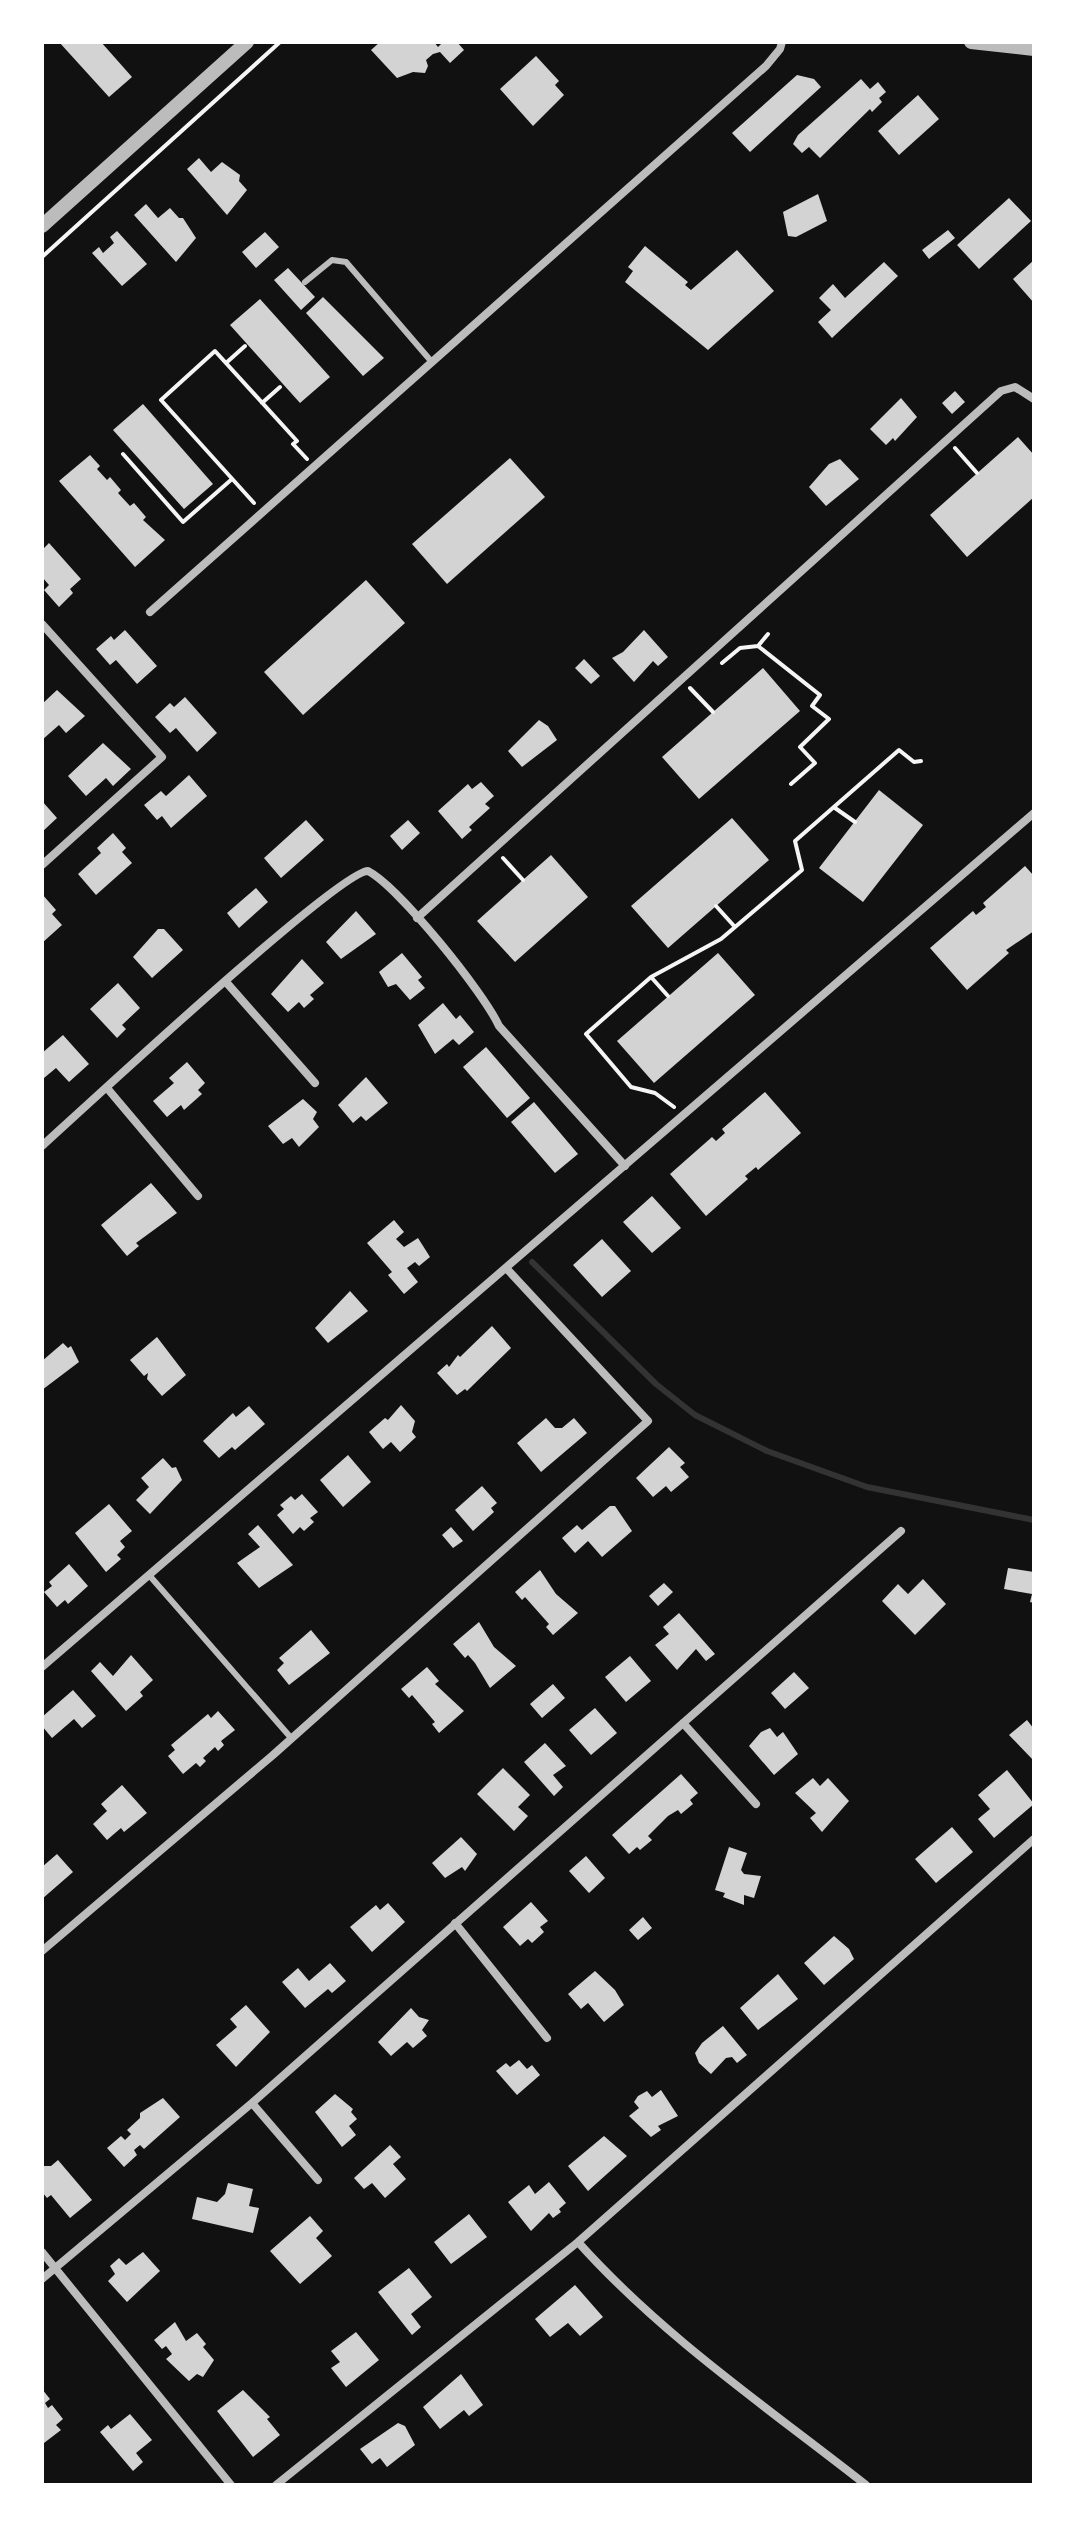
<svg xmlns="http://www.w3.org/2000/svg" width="1076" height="2527" font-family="'Source Sans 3',sans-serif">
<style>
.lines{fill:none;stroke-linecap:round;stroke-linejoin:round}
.stream{stroke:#333;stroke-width:6}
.building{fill:#d3d3d3}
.path{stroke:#f5f5f5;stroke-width:4}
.service{stroke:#bcbcbc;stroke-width:6}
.minor{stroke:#bcbcbc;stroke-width:8}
.tertiary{stroke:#bcbcbc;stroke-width:14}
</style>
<rect width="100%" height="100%" fill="#111"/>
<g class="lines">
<path class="stream" d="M532 1262 656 1384 695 1415 767 1451 867 1487 1034 1520"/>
</g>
<path class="building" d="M59 42H101L132 77 109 97Z
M380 42H434L438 47 443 42H457L464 50 450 63 440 52 433 54 426 60 428 66 425 73 413 72 397 78 371 50Z
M536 56 559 81 555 85 564 95 533 126 500 89Z
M797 75 814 79 821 87 750 152 732 133Z
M861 79 870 89 878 82 886 92 879 98 882 102 872 112 870 109 820 158 809 147 802 153 793 144 798 135Z
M918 95 939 119 899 155 878 131Z
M199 158 211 172 222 162 240 175 239 181 247 190 227 215 187 169Z
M818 194 827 221 796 237 788 236 783 212Z
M1009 198 1031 221 979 269 957 245Z
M146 204 158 218 170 208 179 218H183L196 238 176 262 134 215Z
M948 230 955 238 929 259 922 250Z
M117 231 147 264 122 286 92 253 99 247 103 253 114 243 110 237Z
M265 232 279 247 256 268 242 252Z
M645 246 688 282 685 285 691 290 737 250 774 291 708 350 625 282 633 271 628 267Z
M1034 260V303L1013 279Z
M884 262 898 276 832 338 818 322 831 310 819 298 833 284 845 298Z
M288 268 315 297 301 310 274 280Z
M323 297 384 358 363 376 306 313Z
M260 299 330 377 300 403 230 325Z
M955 391 965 402 952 414 942 403Z
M901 398 917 417 895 441 893 438 886 445 870 429Z
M143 404 213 484 184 509 113 430Z
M1018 437 1034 455V497L967 557 930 515Z
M90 455 100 466 97 469 107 480 110 477 121 490 118 493 130 506 134 503 146 517 143 520 165 540 135 567 59 481Z
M510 458 545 497 447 584 412 544Z
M840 459 859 479 826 506 809 487 829 464Z
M49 543 81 579 70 589 73 593 59 607 44 590 49 585 42 577V550Z
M366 580 405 623 303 715 264 672Z
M125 630 157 666 137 684 116 660 110 665 96 649 111 636 114 640Z
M644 630 668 657 658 666 653 661 634 682 612 658 623 652Z
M584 659 600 676 591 684 575 668Z
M763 668 800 711 699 799 662 757Z
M57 690 85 716 66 733 59 725 42 740V704Z
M185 697 217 733 197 752 176 728 170 733 155 717 170 703 174 707Z
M539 720 548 726 557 740 522 767 508 751Z
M103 743 131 769 113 786 106 778 86 796 68 776Z
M189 775 207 796 171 828 162 816 157 820 144 805 161 791 166 796Z
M481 782 494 796 485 804 490 808 469 827 472 830 462 839 438 811 468 784 472 789Z
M879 790 923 825 863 902 819 868Z
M42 801 57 818 42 832Z
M732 818 769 860 668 948 631 906Z
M306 820 324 840 281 878 264 858Z
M408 820 420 833 402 850 390 836Z
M113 833 126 848 122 852 132 863 96 895 78 874 101 853 97 848Z
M551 855 588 897 515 962 477 921Z
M1025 866 1034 876V931L1006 950 1009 953 967 990 930 948 973 911 976 915 986 907 983 903Z
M256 888 268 902 239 928 227 913Z
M42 894 56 910 52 914 62 925 42 943Z
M356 911 376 934 341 959 326 942Z
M158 929H164L183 950 152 978 133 957Z
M402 953 422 977 418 980 425 988 410 1000 396 984 388 987 379 972Z
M718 953 755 995 654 1083 617 1041Z
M302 959 324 983 310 995 314 999 304 1008 299 1002 288 1012 271 994Z
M118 983 140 1008 122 1025 126 1029 117 1038 90 1009Z
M443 1003 456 1019 460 1015 474 1032 459 1045 453 1039 435 1054 418 1025Z
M63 1035 89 1064 69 1082 56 1068 44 1078 42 1076V1053Z
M486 1047 530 1098 507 1118 463 1067Z
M187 1062 205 1083 198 1090 202 1094 184 1110 181 1105 167 1117 153 1101 174 1083 169 1078Z
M366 1077 388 1103 366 1121 361 1116 353 1123 338 1105Z
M765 1092 801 1133 758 1170 756 1167 745 1176 748 1179 706 1216 670 1174 712 1137 716 1141 725 1133 722 1129Z
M303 1099 317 1112 313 1119 319 1127 299 1147 292 1138 283 1144 268 1126Z
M534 1102 578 1154 555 1173 511 1122Z
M151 1183 177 1213 136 1243 139 1246 127 1256 101 1225Z
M652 1196 681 1228 652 1253 623 1222Z
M394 1220 404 1232 396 1239 404 1247 418 1238 430 1257 419 1266 415 1262 407 1268 418 1282 404 1294 388 1275 392 1272 367 1243Z
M602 1239 631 1271 602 1297 573 1265Z
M350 1291 368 1311 328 1343 315 1328Z
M492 1326 511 1348 467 1391 465 1389 457 1395 437 1373 447 1364 449 1367 458 1355 460 1357Z
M157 1337 186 1375 162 1396 147 1379 148 1373 144 1376 130 1360Z
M63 1343 68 1348 71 1346 79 1362 42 1390V1361Z
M401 1405 415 1421 412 1432 416 1437 400 1452 391 1442 383 1449 369 1432 385 1418 388 1420Z
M249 1406 265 1424 235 1450 232 1447 219 1458 203 1441 233 1413 236 1417Z
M546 1418 555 1428H562L574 1418 587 1433 541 1472 517 1443Z
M669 1447 685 1463 680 1467 689 1477 671 1492 666 1486 653 1497 636 1478Z
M348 1455 371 1482 343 1507 320 1480Z
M163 1458 172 1468 176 1467 182 1480 150 1514 136 1500 149 1487 141 1478Z
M482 1486 497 1503 491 1508 494 1512 473 1531 455 1510Z
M302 1494 318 1512 310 1518 314 1522 304 1531 300 1527 293 1534 277 1515 284 1509 280 1505 291 1496 295 1500Z
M109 1504 132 1531 120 1541 125 1547 117 1555 121 1559 106 1572 75 1533Z
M610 1506H615L632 1531 602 1557 588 1541 575 1553 562 1538 577 1525 582 1530Z
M258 1525 293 1565 259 1588 237 1563 260 1547 248 1534Z
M451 1527 463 1541 453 1548 442 1535Z
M69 1564 88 1586 68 1604 65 1600 57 1607 44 1592 52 1586 49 1582Z
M1008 1568 1034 1572V1603L1030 1602 1032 1594 1004 1589Z
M540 1570 556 1594 578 1613 553 1635 546 1627 549 1624 525 1597 522 1600 515 1592Z
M923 1579 946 1604 915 1635 882 1601 898 1584 908 1594Z
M664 1583 673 1592 658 1606 649 1596Z
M679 1613 715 1654 706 1661 696 1649 677 1670 655 1645 669 1634 663 1627Z
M479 1622 494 1647 516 1666 490 1688 475 1663 468 1655 465 1658 453 1644Z
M311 1630 330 1653 289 1685 277 1670 284 1663 279 1658Z
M131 1655 153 1680 140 1692 143 1696 126 1711 91 1671 100 1662 113 1676Z
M630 1656 651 1681 626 1702 605 1677Z
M427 1667 439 1681 435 1684 464 1711 439 1733 432 1724 435 1722 412 1695 409 1698 401 1689Z
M794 1672 809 1688 785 1709 771 1693Z
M553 1684 565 1698 542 1718 530 1704Z
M73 1690 96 1716 82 1728 74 1719 52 1738 42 1726V1717Z
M595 1708 617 1733 591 1755 569 1730Z
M218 1711 235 1730 221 1741 224 1745 218 1751 215 1747 203 1758 206 1761 200 1767 196 1763 183 1774 168 1756 175 1750 171 1745 208 1714 211 1718Z
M1027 1720 1034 1729V1761L1009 1735Z
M770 1728 777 1737 783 1732 798 1754 774 1775 749 1746 761 1732Z
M545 1743 566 1766 553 1775 563 1787 554 1796 524 1762Z
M503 1768 530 1795 518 1807 528 1816 514 1831 477 1794Z
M1007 1770 1034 1804 994 1838 978 1819 990 1809 978 1795Z
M681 1774 698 1793 690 1800 693 1804 681 1814 678 1810 668 1816 648 1836 652 1840 640 1850 637 1847 629 1854 612 1835Z
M813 1778 820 1786 828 1778 849 1801 822 1832 810 1818 816 1813 795 1793Z
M122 1785 147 1813 124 1832 121 1828 107 1840 93 1824 107 1811 101 1804Z
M952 1827 973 1852 936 1883 915 1859Z
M461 1837 477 1854 465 1871 462 1867 445 1878 432 1863Z
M729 1847 747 1853 741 1870 744 1874 761 1876 754 1898 744 1895V1905L723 1897 725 1893 715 1890Z
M57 1854 73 1872 42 1899V1867Z
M586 1856 605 1878 589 1893 569 1871Z
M531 1902 548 1921 540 1927 544 1932 532 1943 528 1939 520 1946 503 1927Z
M388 1903 405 1922 372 1952 350 1927 376 1905 380 1910Z
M643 1917 652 1928 638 1940 629 1930Z
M834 1936 849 1949 854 1959 824 1985 804 1963Z
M330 1963 346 1981 332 1993 328 1989 305 2008 282 1982 298 1968 309 1981Z
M595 1971 615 1990 624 2005 604 2022 588 2003 581 2009 568 1994Z
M778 1974 798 1999 758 2030 740 2008Z
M246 2005 270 2032 236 2067 216 2045 237 2027 230 2019Z
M411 2008 419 2017 429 2020 422 2030 427 2036 413 2048 407 2042 391 2056 378 2042Z
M723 2026 747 2055 737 2063 732 2057 726 2058 711 2074 699 2063 695 2053 702 2043Z
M519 2060 527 2069 532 2065 540 2075 517 2095 496 2071 506 2063 510 2067Z
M661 2090 678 2116 658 2126 661 2130 651 2137 629 2116 639 2108 634 2102 638 2096 647 2091 652 2097Z
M335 2094 353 2109 351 2112 357 2119 349 2126 356 2135 342 2147 315 2112Z
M163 2098 180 2117 144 2149 140 2145 134 2150 137 2155 124 2167 107 2148 121 2136 125 2140 131 2134 127 2130 140 2118V2113Z
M604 2136 627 2156 588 2191 568 2166Z
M390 2145 401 2157 393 2164 406 2179 385 2198 372 2183 364 2189 354 2178Z
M58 2160 92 2200 70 2218 51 2195 47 2198 42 2192V2166H51Z
M549 2182 566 2203 559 2209 561 2212 553 2218 549 2213 531 2231 508 2202 529 2185 535 2194Z
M228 2183 253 2189 249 2206 259 2208 253 2233 192 2219 197 2197 217 2202 225 2194Z
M469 2214 487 2237 451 2264 434 2242Z
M310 2216 323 2231 316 2238 332 2256 300 2284 270 2251Z
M143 2252 160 2271 127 2302 108 2281 115 2274 110 2266 119 2258 126 2265Z
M409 2268 432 2297 411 2314 421 2327 412 2335 378 2292Z
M575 2285 603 2317 580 2336 568 2323 550 2337 535 2319Z
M175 2322 186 2341 197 2333 206 2344 203 2347 214 2360 203 2377 197 2374 189 2381 166 2359 172 2354 166 2346 162 2349 154 2340Z
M356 2332 379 2360 346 2387 331 2368 340 2362 331 2351Z
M461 2374 483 2405 469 2416 464 2410 440 2429 423 2407Z
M42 2389 50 2399 45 2403 48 2408 52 2405 63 2419 56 2425 61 2430 44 2443Z
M243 2390 270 2417 267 2419 280 2435 253 2457 217 2411Z
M130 2414 152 2440 136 2453 143 2462 133 2471 100 2432 108 2425 111 2429Z
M398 2423 405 2426 415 2445 387 2467 380 2458 372 2464 360 2449Z"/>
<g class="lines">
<path class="path" d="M42 257 280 42
M226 363 245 346
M262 403 280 387
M955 448 977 473
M123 454 183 522 232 479
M254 503 161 400 215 351 297 441 293 444 307 459
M758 646 768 634
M722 663 740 648 758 646 820 695 812 706 829 719 800 747 815 763 791 784
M690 688 713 712
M835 808 855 822
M503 858 523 880
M716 906 735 927
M651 977 668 996
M674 1107 655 1093 631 1087 586 1034 651 977 721 939 802 870 795 841 899 750 914 762 921 761"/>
<path class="service" d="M305 282 332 260 346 262 431 361
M149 1575 292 1739"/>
<path class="minor" d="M150 612 766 66 780 49 782 42
M42 624 162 757 42 865
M417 918 1001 391 1015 387 1034 399
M226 982 315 1083
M107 1088 198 1196
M42 1146C83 1109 339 871 368 871 399 887 484 993 499 1026L625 1166
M42 1667 1034 813
M683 1723 756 1804
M455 1923 547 2038
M42 1951 273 1755 648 1421 507 1269
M252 2103 318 2180
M578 2242C661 2335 768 2408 866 2485
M42 2252 231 2485
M42 2279 252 2103 901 1531
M276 2485 578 2242 1034 1839"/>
<path class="tertiary" d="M971 42 1034 49
M42 226 247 42"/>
</g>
<rect width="1076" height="2527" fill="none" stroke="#ffffff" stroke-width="88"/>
</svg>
